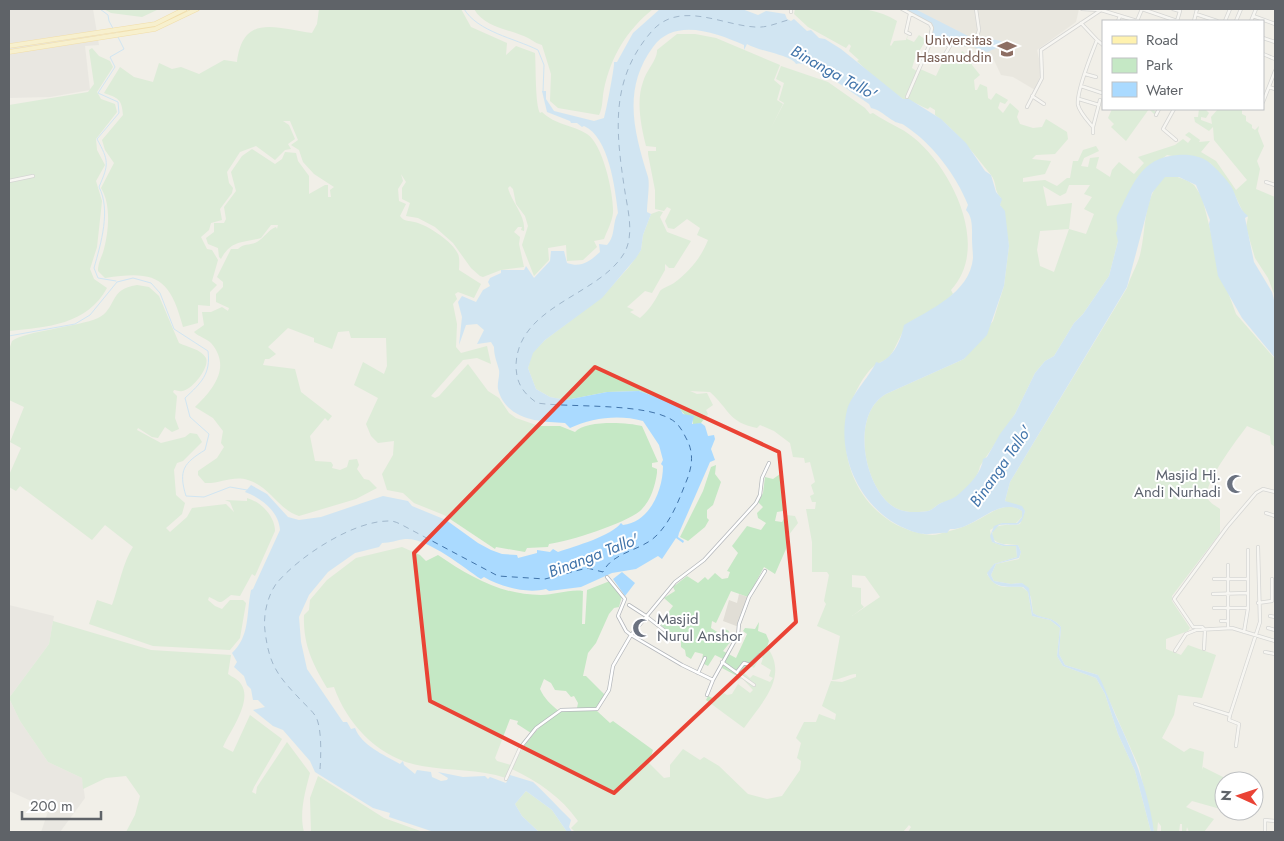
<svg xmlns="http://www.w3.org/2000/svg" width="1284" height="841" font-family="Jost,sans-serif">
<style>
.industrial{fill:#e0deda}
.education{fill:#e1ded6}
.green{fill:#c5e8c5;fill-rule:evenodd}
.water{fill:#aadaff}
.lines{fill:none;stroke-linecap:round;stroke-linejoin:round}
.stream{stroke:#aadaff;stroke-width:1}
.ferry{stroke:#4174aa;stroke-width:1;stroke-dasharray:6 5;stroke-linecap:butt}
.minor-casing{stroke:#b5b8bc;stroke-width:4}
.primary-casing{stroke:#f2c960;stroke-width:5}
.minor{stroke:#fff;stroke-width:2.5}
.primary{stroke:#fff2af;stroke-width:4}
.marked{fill:none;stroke:#ea4335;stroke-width:4;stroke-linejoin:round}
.labels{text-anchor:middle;stroke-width:4;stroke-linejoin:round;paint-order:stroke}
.education-label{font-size:15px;fill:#785e54;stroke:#fff;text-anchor:end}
.worship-label{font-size:15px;fill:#5b616d;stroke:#fff;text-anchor:end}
.water-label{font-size:16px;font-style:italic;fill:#4174aa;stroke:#fff}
</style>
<rect width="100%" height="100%" fill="#f1efe8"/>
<path class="industrial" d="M9 9H93L99 45 85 46 90 90 50 97 9 98Z
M9 605 54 616 49 644 9 698Z
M9 698 20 721 48 762 82 778 85 798 60 832H41L49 809 9 791Z"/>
<path class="education" d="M900 9H1079L1076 22 1037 50 1042 71 1035 90 1013 77 1001 75 991 54 969 47H955L928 37 931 26Z
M739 594 748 597 739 627 723 621 729 600 737 603Z"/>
<path class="green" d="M104 9H159L142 17 111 13Z
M319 9H461L471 27 507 43 506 55 516 46 535 53C536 65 535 105 540 113L542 112C555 125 573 125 587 134 603 144 614 195 613 213 612 222 607 231 604 239L594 241 597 247 583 260 567 261 566 245 548 248 549 260 534 276 522 245 528 226 525 216 516 204 513 189 510 186 508 188C512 203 526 216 524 231L521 230 522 227H518L514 232 520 237 519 244 524 267 501 270 483 277 480 276 471 268 453 243 435 227 418 218 406 216 410 203 402 199V188L406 182 401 174 403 181 398 189 399 201 406 204 400 216C405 223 411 220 418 223 430 227 453 242 458 254 460 258 459 266 459 270L481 284 474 298 458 292 455 294 457 299 453 304 457 324 456 347 461 353 487 346 491 364 477 358 463 360 431 396 435 398 439 396 468 364 488 391 499 398 509 413 516 418 539 426H560L575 432C585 420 627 422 642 426L658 462 652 463V467L657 469V473C655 486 651 501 640 511 624 524 570 541 549 544L548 547 527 548 525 552 496 547 495 549 444 515 414 503 403 493 387 490 382 474 393 455 394 441 378 443 371 436 366 424 378 398 354 385 363 362 384 374 387 366 386 338H351L349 331 338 332 332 349 314 342V338L288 328 268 347 276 354 269 359H265L263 365 295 369 301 392 332 416 328 421 325 418 310 436 315 461 331 462 333 465 332 468 340 470 347 467 349 460 357 459 359 465 357 469 364 479 369 480 377 488 356 499 299 516C279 510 269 486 248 480 233 475 219 484 205 483L198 475V471L217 458 224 447 221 443 223 431 213 418 195 407C213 390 232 367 211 343 206 338 199 337 194 332L204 325 202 312H211L222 307 228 311 229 308 216 302V294L223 287V282L217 277 231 249H238C244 243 249 246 257 242 264 238 268 230 276 227L277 229 278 225H271L261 238C242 243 231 240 221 259L219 257 218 248 208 244 206 238 214 232V223H224L226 219 224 207 236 191 231 172 242 156 252 149 275 164 282 159 285 152 296 153 298 161 309 176V194L325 185H328V197H331L330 190 334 187 314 174 303 162 299 150 291 145 298 140 290 121H283L289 125 295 139 288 144 291 149 285 150 275 160 256 146 240 152 227 172 229 183 233 188 232 193 220 209 222 220 211 223 209 230 201 237 207 249 212 250 218 260 212 281 217 285 210 292V306L198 305V323L183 327C170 277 155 270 105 278L98 271C98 262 102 257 104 249 109 230 111 204 101 188L114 163 105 150 102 140 123 115C122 99 118 98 104 93L120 67 134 77 153 82 159 63 172 69 181 67 199 74 224 60 237 62C243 12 278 29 312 33L317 24Z
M474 9H653C627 30 611 56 604 89 602 98 603 107 599 115L558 108 550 101 551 74 542 45C534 43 529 37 521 35 503 28 484 26 474 9Z
M795 9C830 9 867 2 897 21L890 45 891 46 894 41 906 40 908 34 907 39 914 42 919 35 926 40 915 58 912 68 918 72 920 69 936 76 944 59 949 62 953 55 958 59 962 51 972 58V65L980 75 974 80 975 90H977L980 84 987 87 988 98 991 100 996 93 1008 100 1005 104 1000 102 998 108 1003 113 1010 103 1019 111 1017 117 1020 124 1033 128 1042 127 1046 119 1067 132 1068 139 1055 154 1036 155 1032 159 1051 161 1045 174 1023 178V182L1045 180 1057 186 1067 178H1070L1073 161H1078L1083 150 1096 146 1099 151 1084 158 1081 166 1088 167 1090 158 1099 157 1096 168 1110 177 1112 170 1119 162 1134 174 1144 163 1138 157 1175 145 1183 139 1188 143 1191 139 1185 135 1189 132 1200 140 1199 142 1210 141 1201 152 1216 161 1236 190 1247 180 1214 140 1213 127 1209 131 1195 122 1194 117H1198L1199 109H1205L1209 113 1206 118 1201 117V120L1212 124 1211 117 1218 109H1242V114L1246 116V121L1252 125V128L1255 130 1259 126 1258 131 1264 146 1257 161 1260 169 1256 189 1275 197V296L1268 278 1255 258 1246 227 1248 217 1243 212 1231 187 1210 163 1167 155 1138 177 1120 214 1118 241 1109 276 1083 314 1074 323 1054 356 1045 361 1035 373 1015 414 980 466C978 479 961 497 948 502 946 503 943 502 941 503 936 505 933 510 928 511 916 513 901 513 891 505 863 483 851 414 886 394L964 359 993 321 1004 286 1009 246 1003 210 1000 205 1001 198C994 192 997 182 991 175 974 154 957 131 935 115V110L930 107 928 109C920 106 910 99 903 99L880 83 857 61 859 60 849 51 851 46 849 44 846 48 808 27 794 14ZM1069 185H1090L1084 194 1092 197 1084 209 1094 214 1086 234 1069 229 1072 203 1047 206 1043 186 1060 196 1066 193ZM1069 229 1054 272 1040 266 1037 250 1040 231Z
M677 34H695L716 38 780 65 774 80 781 86 777 100 783 104 771 128 784 103 779 100 784 83 776 79 781 66 828 82 865 108 870 114 873 113C887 123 901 127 914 138 952 169 991 247 951 290L953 294C946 300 940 307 932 311 925 315 915 318 909 323 903 328 896 348 890 356 886 360 883 361 877 364 871 367 864 377 860 384 833 429 844 491 890 521 900 528 927 538 939 534 949 531 963 528 974 522 989 515 1005 499 1022 511V517L1016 523H1002L990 530 992 542 1003 546H1016L1017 557 994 564 987 574C998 591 1003 586 1022 587L1028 592 1032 616 1050 620 1060 628 1057 656 1063 666 1096 678 1105 694 1118 734 1135 771 1151 832H908L911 827 909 825 903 832H575L571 828 578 821C561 797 539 782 512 769 521 747 540 722 562 711 571 707 587 711 597 711L610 723 613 721 653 750 649 763 664 778 670 777V765L683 749 700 760 704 757 719 766 748 794 767 799 782 796 800 770 801 761 797 758 801 743 796 738 804 722H816L819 714 835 720 836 714 822 706 831 681 842 682 856 677V674C848 674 841 680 832 680L840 636 817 626 826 604 824 601 829 575 827 572H812V542L806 509H815L816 502H812L810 496 814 494 811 485 815 482 810 462 805 463 804 458 793 457 790 443 774 431 760 425 757 428C728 422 730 410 710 392L690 391 697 394 707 393 713 405 706 410 708 414 701 423 693 425V416H686L674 403 639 391 607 392 566 400 550 397 536 389 528 368 532 353 545 340 602 297 629 267 641 250 643 235 651 214 659 211 663 212 660 217 667 232 691 241 674 268H669L665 264V270L652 293 645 291 627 307 634 310 630 312 640 318C650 309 655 301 660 291 662 288 670 286 674 283 689 272 701 258 708 240L697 235 700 228 687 219 674 229 668 228 665 221 671 209 667 207 664 211 655 209V190L648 154V151H656V147L646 146C641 126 636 101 643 82 646 71 658 59 657 50ZM852 575 865 576 880 597 852 616 864 607 861 604V588L852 587Z
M92 48 99 56 110 61 113 67 97 92 101 99 115 104 117 112 96 139 97 150 105 165 96 181 102 201 97 247 90 269 94 279 107 288C87 325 47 327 9 331V105L88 92 94 84 89 50Z
M1112 109H1152L1158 113 1154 114 1149 109 1126 141 1111 127 1114 124 1108 118Z
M1166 175 1175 176 1188 181 1194 185 1202 197 1221 273 1236 314 1275 359V447L1271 444 1270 436 1247 426C1239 437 1200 487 1208 499 1210 503 1216 506 1220 509V533L1172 596V601L1190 628 1188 631 1166 639V649L1181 655 1188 645 1216 655 1202 698 1178 695 1174 715 1162 738 1184 752 1190 748 1204 752 1202 770 1203 767 1231 781H1224V810L1192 801 1186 807 1214 819 1204 832H1189L1187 827 1186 832H1182V824H1180L1179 832H1161V826L1158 822 1157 832H1154L1139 767 1098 675 1065 665 1059 654 1061 627C1053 616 1043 620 1033 613L1031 597 1022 583 1011 584 994 581 991 575 996 564 1019 559 1021 552 1018 545C1008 544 998 546 992 537 992 520 1010 527 1020 524L1025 511 1005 501 1010 482 1127 288C1130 277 1137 266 1140 255 1147 228 1142 196 1166 175Z
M137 285 149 287 159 296 179 343C187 347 201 349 206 358 210 368 191 391 182 391 180 392 177 390 174 390L173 392 177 396 175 418 179 429 172 432 165 427 158 438 152 437 138 428 137 430 161 443 185 437 190 433 197 434 202 442 183 461 177 463 174 470 176 495 185 503 182 514 166 528 170 532 187 517 192 508 226 504 234 512 230 502 225 500 247 501V498C261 502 275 516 275 531L255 576 252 574 240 596 231 595C217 606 222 602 209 597L208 600 215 606 222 609 230 600H243L246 603 240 638 230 650 153 646 89 624 97 600 112 605C119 586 123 562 133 547L105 525 92 540 20 486 16 491 9 487V475L21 448 10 442 24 407 9 400V350L12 341C25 331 78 327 98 318 117 309 108 289 137 285Z
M716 465 715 474 721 482 713 505 707 510V518L709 520 705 527 688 541 680 537 703 491 711 467Z
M780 474 786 504 783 511 777 512 775 521 782 522 786 515 795 516 798 523 788 536 786 549 775 574 764 567 748 597 731 591 716 623 712 621 711 628 722 635 725 629 729 631 727 636 732 640 723 651 736 658 747 634 743 631 745 628 755 629 759 622 758 631 766 634 769 641 767 647C789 677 762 702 744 728L706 700 708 696 717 700 722 692 727 695 732 694 738 684 750 693 753 690 742 678 737 681 739 677 722 668 723 659 715 655 708 666 704 664 702 660 703 654 695 652 691 659 686 656 685 650 681 647V642L661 625V622L673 606 664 598 675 591 673 587 687 576 698 583 705 577 708 580 715 573 722 579 728 578 730 572 727 571 738 553 732 546 747 526 761 530 766 523 758 518 757 513 763 507 758 502 763 493 765 477 773 479ZM760 657 763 658 761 664 771 670 769 676 773 678 770 682 753 675 750 678 744 673 749 665 754 668Z
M402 547 420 555 426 561 438 555C470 577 502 595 541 595 554 595 570 589 583 591L582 624H585L587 590 610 581 622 596 619 607 614 608 609 614 596 643 588 653 583 676H586L605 695 597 709 577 708 578 703 574 696 571 697 566 691 555 690 551 683 544 679 540 689C544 698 551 705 559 711L531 733 517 724 518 721 510 719 495 758 497 761 511 765 506 778C479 769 450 771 422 766 380 759 348 726 334 687L327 688C312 663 303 644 304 615L309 610 310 600 327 580 356 558Z
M53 621 151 650 231 655 228 674C232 677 238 679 241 684 253 701 230 731 223 747L233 752 250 715 282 739 254 787 252 792 256 794 257 787 287 742 310 773C305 792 299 813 304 832H126L135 815 140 796 126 776 106 778 83 789 82 778 48 762 20 721 9 698 49 644Z
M318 776 384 818 423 832H311L310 798Z
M526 791 552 810 567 832H539L522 816 515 804Z"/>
<path class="water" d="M660 9H742L758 15 766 11 785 14 787 19 791 21 794 19 807 31 811 30 819 38 825 39 841 49 903 99H909L941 119 966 143 985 171 991 175 996 192 1002 199 1000 205 1005 211 1009 246 1004 286 987 335 964 359 886 394C851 414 863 483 891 505 901 513 916 513 928 511 933 510 936 505 941 503 948 500 954 499 960 493 970 484 982 472 983 459L987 457 1000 434 1015 414 1035 373 1045 361 1054 356 1074 323 1083 314 1109 276 1118 241 1116 233C1120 227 1115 221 1117 216 1132 187 1140 157 1178 155 1188 154 1202 156 1210 163 1217 169 1226 179 1231 186 1237 196 1238 209 1248 216L1245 218 1254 262 1272 292 1275 304V358L1242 318 1218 276 1209 224 1210 220 1196 185 1179 177H1165L1152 193 1127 287 1010 482 1005 501 1022 506 1025 511C1020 532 1015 522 999 525L992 533 995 542 1006 545H1018L1021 552 1019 558 996 564 991 575 994 581 1011 584 1022 583 1029 588 1033 613C1044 620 1053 616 1061 627L1059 654 1065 665 1098 675C1107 691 1112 709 1120 725 1136 760 1149 794 1154 832H1151L1135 771 1118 734 1105 694 1096 678 1063 666 1057 656 1060 628 1050 620 1032 616 1028 592 1023 587C1007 586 994 590 987 573L994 564 1017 557 1016 546H1003L992 542 990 536 994 526 1002 523H1017L1022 517V511C998 495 974 531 950 529L947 533C939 532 928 536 918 533 865 519 835 460 847 410 851 395 873 372 876 362L879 363C894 357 901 340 904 325 929 310 970 293 973 258 973 252 972 245 972 239 972 229 973 217 966 210L968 205C956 175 933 144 904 125 901 123 896 123 894 121 886 117 881 110 871 108L869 104 834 80 830 78 826 79C819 72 807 61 796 64 792 55 758 51 747 44L744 50V45C716 33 675 17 653 47 622 89 634 132 648 177 650 184 647 203 647 212L651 214 643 235 641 250 636 258 602 298 545 340 533 353 528 368 536 389 550 397 566 400 607 392 639 391 674 403 676 401 683 414 694 416 692 424 701 423 705 426 708 436 714 435 715 439 711 449 715 460 710 462 707 469 679 533 678 537 684 541 683 543 676 538 662 559 658 556 636 569 612 573 581 587 549 591 546 589C527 594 501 587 484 577L481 579C464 568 427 537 405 539 397 540 390 543 382 543L379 547 355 553 328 572 309 595 299 617 301 642 307 669 343 722H347L351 729 355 728C361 745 384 755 400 764L403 761 404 765 415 774 417 770 431 772 432 777 441 781 447 780 448 778 438 772 463 777 485 776 488 779 490 777 506 783 510 775 533 782C545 793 558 807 571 820L569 827 572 832H567L552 810 526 791 515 804 522 816 539 832H434L389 817 390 813 373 808 315 772 310 761 283 730 273 726 253 710 265 707 258 700H253L251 689 247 685 244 676 234 667 237 662 232 653C250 636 246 616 251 590L253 589 280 530C279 512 262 498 245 492L251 485 267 494 288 517 299 520 321 517 383 496 408 501 412 506 446 520 478 543 491 550 502 554 517 555 518 558 537 553V550L550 552 553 549 558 552C576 546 611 536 621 523L623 525C650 522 663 490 663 466L661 464 663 460 659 445 643 421C618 414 592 418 570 428L565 423C539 422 506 420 498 389 497 383 500 376 499 370 497 362 494 356 494 347L491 342 477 344 484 330 477 324 466 325 459 345 462 317 458 302 462 296 476 302 483 290 490 286 488 282 490 278 501 273V270H524L526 266 534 278 550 261 551 251H564L567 263C581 268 589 262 600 252L599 244 607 245C616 236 612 223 618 213 615 188 609 137 584 126L582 127 577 123H571L570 121 547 112 542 91H546V99L554 111 594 121 604 118C606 112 615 65 614 62H617L633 33Z
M905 9H915L976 40 986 38 1001 41 1004 45 987 52 969 45 955 47 931 37 934 28 932 23Z
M622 572 635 583 625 596 613 579Z"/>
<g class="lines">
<path class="stream" d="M100 9 108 15 109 21 116 34
M464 9C478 32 514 38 538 50L544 65 543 92
M116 281 98 278 94 268C101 243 111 210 99 187 109 164 109 161 97 139L119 113 118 102 98 93 115 67 110 57 124 49 118 37
M9 336 75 324 90 315 117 282 133 278 151 283 160 293 174 329 208 351C211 374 201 383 185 398L190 417 209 434 205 450C184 463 178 470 186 496L204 497 230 487 247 490"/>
<path class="ferry" d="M320 769C321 756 322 729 316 717 312 710 303 703 298 697 276 674 269 663 265 631 263 616 267 597 276 584 298 557 354 520 390 521 395 521 400 524 404 526L498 576 545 579 587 568 603 572C613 551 643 551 658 534 673 518 680 497 688 477 693 463 693 450 686 438 683 432 680 426 675 422 650 402 571 408 537 403 523 393 516 383 516 365 518 306 597 296 623 255 635 237 628 211 625 192 616 133 609 80 652 31 680 0 721 25 755 27 767 28 777 23 788 20"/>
<g class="minor-casing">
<path id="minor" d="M902 9 930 24 932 28 930 38 950 46 941 61
M1082 9 1101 10 1137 21
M1142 9 1177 21
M1173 9 1180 11 1177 21
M791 12V9
M910 14 906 32 910 34
M1196 14 1217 21
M1253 16 1275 24
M1118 21 1120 16
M1137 21 1142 9
M1194 21 1197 9
M1225 21 1230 9
M1236 21 1241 9
M1251 21 1256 9
M1081 23 1097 40
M1263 38 1275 42
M976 40 979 30 976 9
M1263 54 1275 59
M1085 74 1096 77
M1081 86 1102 93
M1269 87 1275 89
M1032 96 1044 104
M907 97 932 39
M1079 99 1099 105
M1263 102 1275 71
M1027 107 1042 78 1041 50 1101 10
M1174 109 1163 129 1176 140
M1156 115 1159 109
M1093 127 1100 100
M1093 133V127C1088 121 1080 113 1078 105 1076 91 1092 53 1097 40L1103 45
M9 181 33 176
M1266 182 1275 185
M1266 513 1275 516
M1228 565V628
M607 577 625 599 618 616 626 631 631 635 682 665 713 680 738 635 739 624 749 597 765 571
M1214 579H1248
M1213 594 1248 593
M1258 603 1272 601V579
M629 605 646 616 669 634
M1214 608H1248
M1270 616 1275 617
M1221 621H1228
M1268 628 1275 630
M1244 632 1248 608V550
M1204 649 1205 630 1202 627H1193L1174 599 1227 527 1256 493 1263 489 1275 492
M1175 651 1186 634 1196 630 1232 628 1275 641
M1265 652 1275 654
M722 662 754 685
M737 672 744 663 750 665 760 655
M698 673 705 658
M707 695 713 680
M1195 704 1230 715 1260 622 1258 547
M1230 715 1229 720 1239 724 1236 746
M506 779 520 748 536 728 561 710 597 709 609 690 613 666 631 635 675 582 704 560 756 503 760 495 762 478 769 463
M1265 832V820L1275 821"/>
</g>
<g class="primary-casing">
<path id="primary" d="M9 46 155 24 185 9
M9 52 155 29 197 9"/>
</g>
<use href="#minor" class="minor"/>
<use href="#primary" class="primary"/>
</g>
<path d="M0 0H1284V841H0ZM595 367 779 452 796 622 614 793 430 701 414 553Z" fill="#f1efe8" fill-opacity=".55" fill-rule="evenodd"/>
<path class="marked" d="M595 367 779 452 796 622 614 793 430 701 414 553Z"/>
<defs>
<g id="university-bare" transform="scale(1.5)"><path d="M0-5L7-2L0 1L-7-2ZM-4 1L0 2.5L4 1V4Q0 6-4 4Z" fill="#8d6e63" stroke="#fff" stroke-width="2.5" paint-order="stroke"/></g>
<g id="mosque-bare" transform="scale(1.5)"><path d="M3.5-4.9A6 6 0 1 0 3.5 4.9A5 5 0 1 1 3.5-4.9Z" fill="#6b7280" stroke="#fff" stroke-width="2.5" paint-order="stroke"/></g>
</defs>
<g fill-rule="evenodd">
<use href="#university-bare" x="1007" y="49"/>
<use href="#mosque-bare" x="1236" y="484"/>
<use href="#mosque-bare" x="642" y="628"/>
</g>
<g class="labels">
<g class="education-label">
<text x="992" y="45">Universitas<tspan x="992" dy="17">Hasanuddin</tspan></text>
</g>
<g class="worship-label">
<text x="1221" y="480">Masjid Hj.<tspan x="1221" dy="17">Andi Nurhadi</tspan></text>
<text x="657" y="624" text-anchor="start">Masjid<tspan x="657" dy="17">Nurul Anshor</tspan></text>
</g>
<g class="water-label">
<text transform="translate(834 72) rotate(29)" y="6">Binanga Tallo'</text>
<text transform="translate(1000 466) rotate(-55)" y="6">Binanga Tallo'</text>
<text transform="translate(593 555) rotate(-21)" y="6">Binanga Tallo'</text>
</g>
</g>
<rect width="1284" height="841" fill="none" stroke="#5f6368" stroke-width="20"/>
<rect x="1102" y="20" width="162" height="90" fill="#ffffff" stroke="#bfc1c3"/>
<rect x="1112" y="36" width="25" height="8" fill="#fff2af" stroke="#bfc1c3"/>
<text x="1146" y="45" font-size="15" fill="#5f6368">Road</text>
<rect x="1112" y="58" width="25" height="15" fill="#c5e8c5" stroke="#bfc1c3"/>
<text x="1146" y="70" font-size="15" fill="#5f6368">Park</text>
<rect x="1112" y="82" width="25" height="15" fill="#aadaff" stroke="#bfc1c3"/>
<text x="1146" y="95" font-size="15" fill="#5f6368">Water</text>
<g transform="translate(1239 796) rotate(273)"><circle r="24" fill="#ffffff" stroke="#bfc1c3"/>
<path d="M0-4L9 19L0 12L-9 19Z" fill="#ea4335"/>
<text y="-8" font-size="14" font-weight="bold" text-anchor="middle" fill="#5f6368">N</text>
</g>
<path d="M22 811v8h79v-8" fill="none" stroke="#5f6368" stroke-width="2.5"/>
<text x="30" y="811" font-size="15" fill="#5f6368" stroke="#ffffff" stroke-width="4" paint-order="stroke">200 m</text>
</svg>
